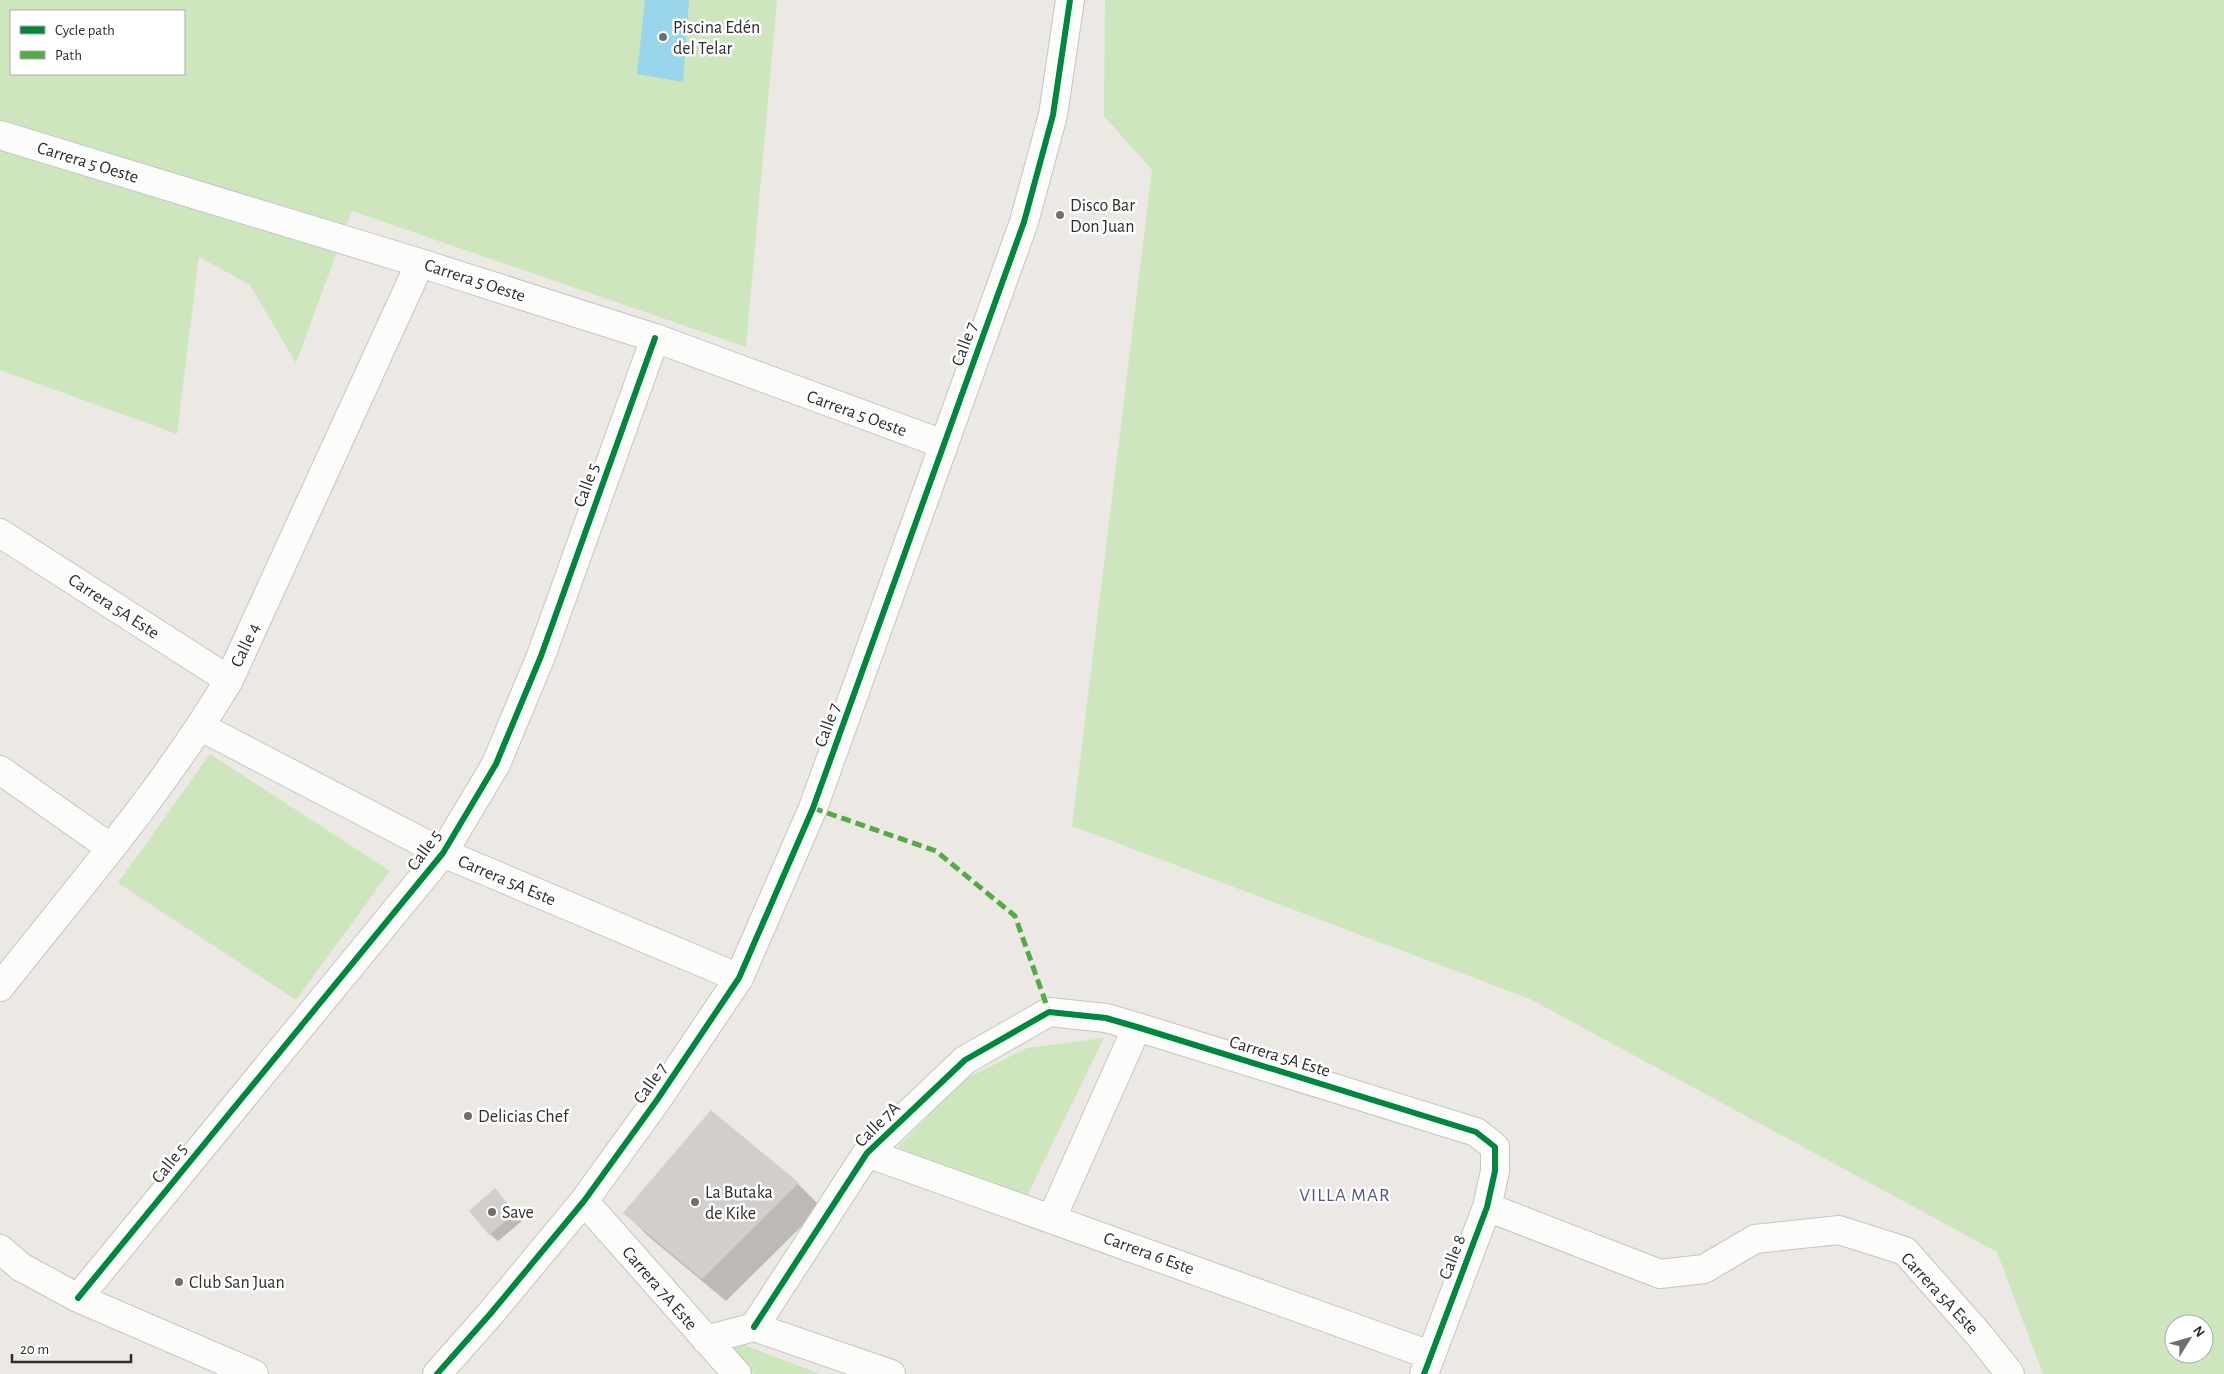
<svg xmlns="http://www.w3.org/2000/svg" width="2224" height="1374" font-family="'Alegreya Sans',sans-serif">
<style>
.green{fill:#cee6be;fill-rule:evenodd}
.water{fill:#99d6ec}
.shadow{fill:#0003}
.building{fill:#d1cecb}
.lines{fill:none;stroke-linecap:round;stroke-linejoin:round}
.street-casing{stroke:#c5c4c5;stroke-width:30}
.secondary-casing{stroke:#c5c4c5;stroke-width:30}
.street{stroke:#fcfcfb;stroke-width:28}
.secondary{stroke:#fcfcfb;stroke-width:28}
.quiet{stroke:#54ab44;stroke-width:5;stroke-dasharray:10 5;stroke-linecap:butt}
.cycleway-casing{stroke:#fff;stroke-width:9}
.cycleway{stroke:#00873e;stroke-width:6}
.poi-dot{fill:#706f6e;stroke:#fff;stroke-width:2}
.labels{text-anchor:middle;stroke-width:5;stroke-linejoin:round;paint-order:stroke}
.poi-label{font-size:18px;fill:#2e2e2e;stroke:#fff;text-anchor:start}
.street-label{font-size:18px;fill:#2e2e2e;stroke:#fff}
.neighbourhood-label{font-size:19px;letter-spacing:1px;fill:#4d5680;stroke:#fff}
</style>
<rect width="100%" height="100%" fill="#ece8e4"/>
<path class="green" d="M0 0H777L746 347 352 211 296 363 250 285 199 257 177 434 0 370ZM11 11H184V74H11Z
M1105 0H2224V1374H2043L1997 1252 1530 999 1072 826 1152 170 1104 116ZM2174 1324H2204V1354H2174Z
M210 754 390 871 296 1000 118 883Z
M1104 1038 1023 1204 896 1149 965 1079 1027 1048Z
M739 1343 820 1374H755L728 1349Z"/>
<path class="water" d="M645 0H689L683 82 637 74Z"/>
<path class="shadow" d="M711 1111 798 1184 821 1207 726 1301 648 1236 625 1213Z
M495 1190 522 1221 498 1241 490 1234Z"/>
<path class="building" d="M711 1110 799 1183 702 1279 623 1213Z
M495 1188 515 1213 489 1235 469 1211Z"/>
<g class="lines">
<g class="street-casing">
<path id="street" d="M0 135 420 263 655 338 943 444
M0 533 229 680
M201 727 443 853 739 978
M0 770 111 848
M0 987C79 887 164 789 229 680L420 263
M867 1153 1430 1355
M584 1201 737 1374
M1487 1207 1660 1274 1704 1269 1755 1239 1839 1230 1905 1251 1980 1336 2010 1374
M1052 1218 1137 1027
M0 1249 21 1267 78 1298 254 1374
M78 1298 443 853 496 764 541 656 655 338
M754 1327 867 1153 965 1060 1049 1012 1106 1018 1137 1027 1476 1132 1495 1147V1171L1487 1207 1424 1374
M706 1340 754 1327 891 1374"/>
</g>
<g class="secondary-casing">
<path id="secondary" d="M437 1374 491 1313 584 1201 657 1100 739 978 813 808 1024 222 1053 115 1070 0"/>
</g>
<use href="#street" class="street"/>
<use href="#secondary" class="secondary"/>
<path class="quiet" d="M813 808 936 851 1015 916 1049 1012"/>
<g class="cycleway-casing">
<path id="cycleway" d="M78 1298 443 853 496 764 541 656 655 338
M754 1327 867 1153 965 1060 1049 1012 1106 1018 1137 1027 1476 1132 1495 1147V1171L1487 1207 1424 1374
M437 1374 491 1313 584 1201 657 1100 739 978 813 808 1024 222 1053 115 1070 0"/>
</g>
<use href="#cycleway" class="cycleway"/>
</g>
<g class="poi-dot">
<circle cx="663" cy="37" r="5"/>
<circle cx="1060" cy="215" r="5"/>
<circle cx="468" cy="1116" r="5"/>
<circle cx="695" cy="1202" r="5"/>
<circle cx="492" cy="1212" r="5"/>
<circle cx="179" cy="1282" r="5"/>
</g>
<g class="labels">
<g class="poi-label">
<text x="673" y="33">Piscina Edén<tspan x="673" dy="21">del Telar</tspan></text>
<text x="1070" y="211">Disco Bar<tspan x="1070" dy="21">Don Juan</tspan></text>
<text x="478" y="1122">Delicias Chef</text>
<text x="705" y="1198">La Butaka<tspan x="705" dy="21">de Kike</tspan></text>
<text x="502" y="1218">Save</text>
<text x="189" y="1288">Club San Juan</text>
</g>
<g class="street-label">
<text transform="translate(88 162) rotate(17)" y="6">Carrera 5 Oeste</text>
<text transform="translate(475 280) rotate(18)" y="6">Carrera 5 Oeste</text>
<text transform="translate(964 344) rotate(-70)" y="6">Calle 7</text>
<text transform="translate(857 413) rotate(20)" y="6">Carrera 5 Oeste</text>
<text transform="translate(586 485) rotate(-70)" y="6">Calle 5</text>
<text transform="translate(114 606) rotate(33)" y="6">Carrera 5A Este</text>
<text transform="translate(245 645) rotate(-65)" y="6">Calle 4</text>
<text transform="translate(827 725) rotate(-70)" y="6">Calle 7</text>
<text transform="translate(424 850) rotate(-54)" y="6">Calle 5</text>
<text transform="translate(507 880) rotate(23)" y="6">Carrera 5A Este</text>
<text transform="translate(1280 1056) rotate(17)" y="6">Carrera 5A Este</text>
<text transform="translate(650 1083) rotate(-55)" y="6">Calle 7</text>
<text transform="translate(877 1124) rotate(-45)" y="6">Calle 7A</text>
<text transform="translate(169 1163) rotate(-51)" y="6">Calle 5</text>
<text transform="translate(1149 1253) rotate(20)" y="6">Carrera 6 Este</text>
<text transform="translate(1452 1257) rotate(-69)" y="6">Calle 8</text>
<text transform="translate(660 1288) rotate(49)" y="6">Carrera 7A Este</text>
<text transform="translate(1940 1293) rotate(47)" y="6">Carrera 5A Este</text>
</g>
<g class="neighbourhood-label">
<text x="1345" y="1201">VILLA MAR</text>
</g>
</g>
<rect x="10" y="10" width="175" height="65" fill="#ffffff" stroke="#ababab"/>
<rect x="20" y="26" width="25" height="8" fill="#00873e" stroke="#ababab"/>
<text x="55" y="35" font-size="15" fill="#2e2e2e">Cycle path</text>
<rect x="20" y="51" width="25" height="8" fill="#54ab44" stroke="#ababab"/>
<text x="55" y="60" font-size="15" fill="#2e2e2e">Path</text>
<g transform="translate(2189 1339) rotate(53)"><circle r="24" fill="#ffffff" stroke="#ababab"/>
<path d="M0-4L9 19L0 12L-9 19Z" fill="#706f6e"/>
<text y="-8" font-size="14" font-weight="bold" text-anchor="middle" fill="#2e2e2e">N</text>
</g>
<path d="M12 1354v8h119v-8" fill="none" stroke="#2e2e2e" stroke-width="2.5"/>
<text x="20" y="1354" font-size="15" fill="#2e2e2e" stroke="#ffffff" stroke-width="4" paint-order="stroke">20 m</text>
</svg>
